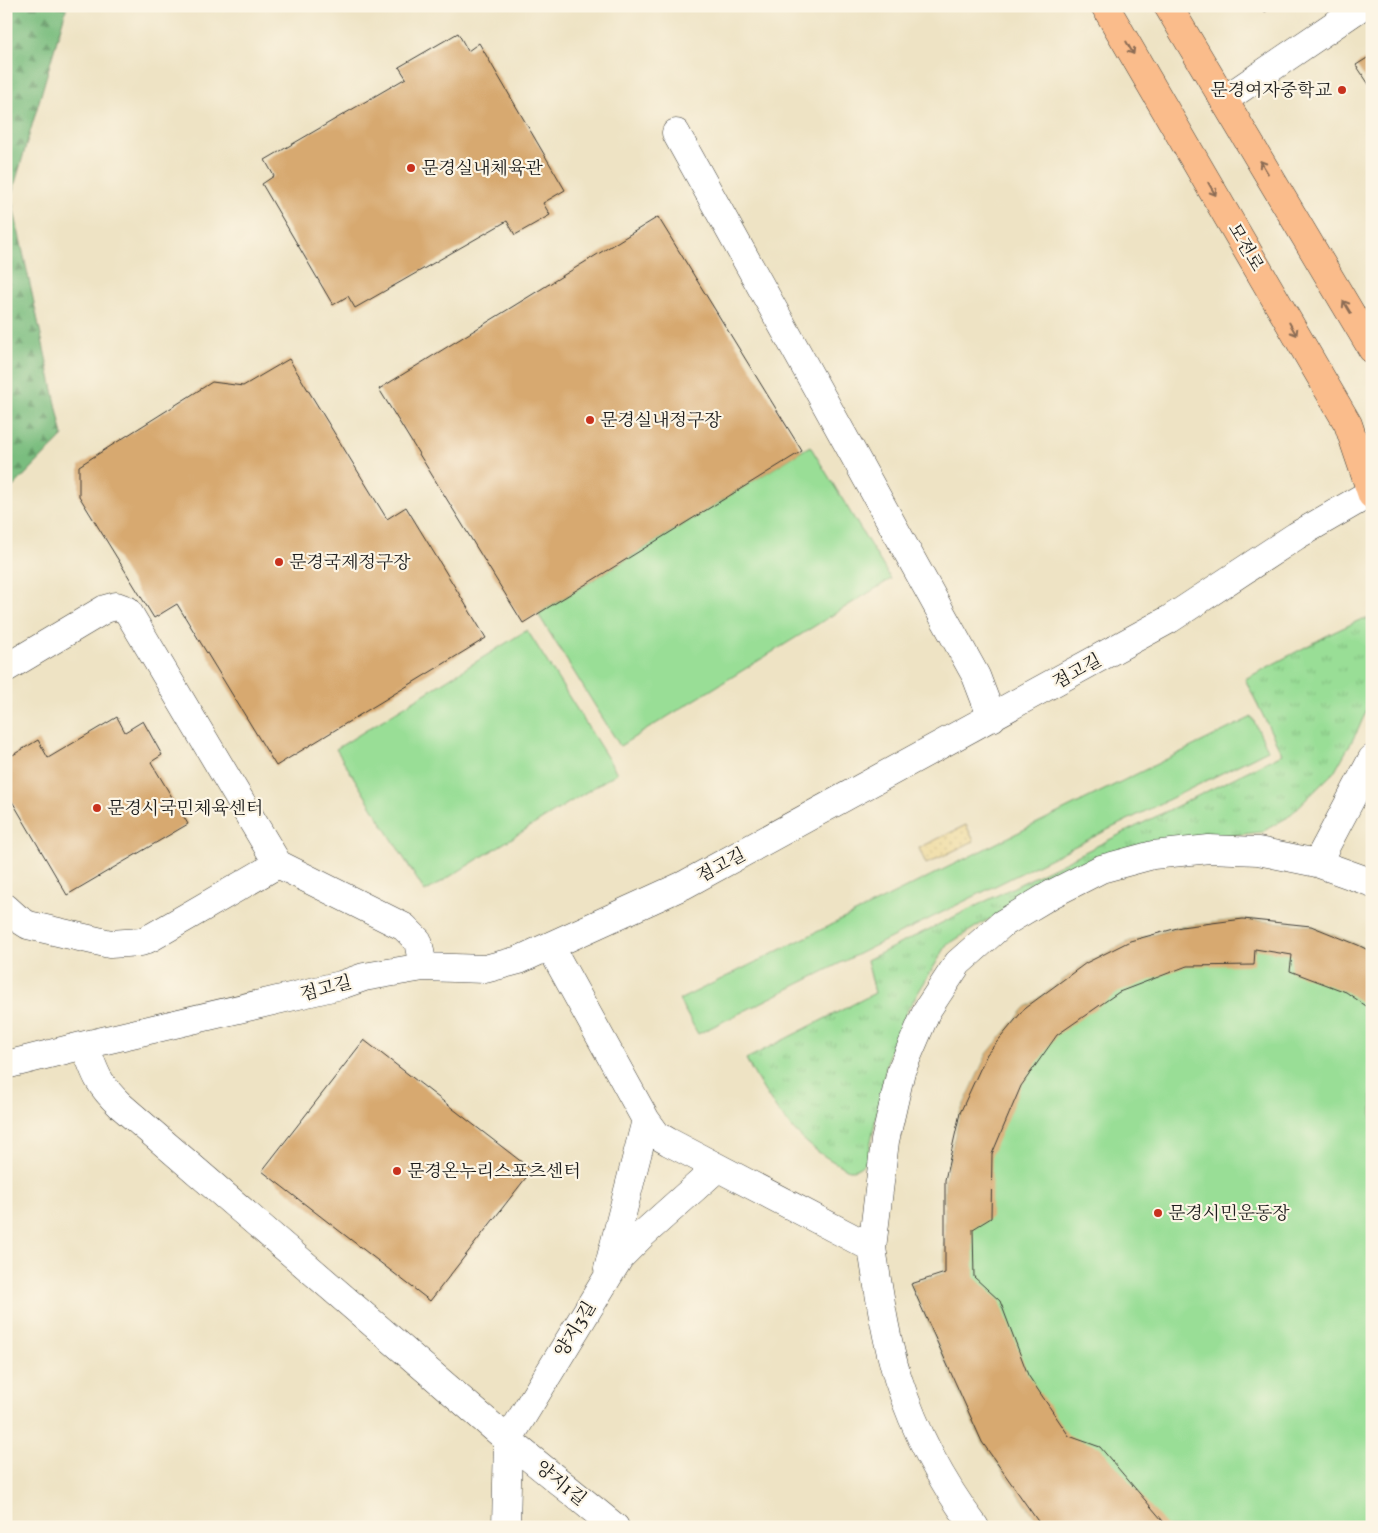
<svg xmlns="http://www.w3.org/2000/svg" width="1378" height="1533" font-family="Vollkorn,'Noto Serif KR',serif">
<style>
.grass{fill:url(#grass-tufts);stroke:#5a7d59}
.forest{fill:url(#forest-firs);stroke:#4b6c4e}
.sand{fill:url(#sand-dots);stroke:#857b5d}
.pitch{fill:#99de96;stroke:#5a7d59}
.building{fill:#d7a970}
.lines{fill:none;stroke-linecap:round;stroke-linejoin:round}
.minor-casing{stroke:#3c3a35;stroke-width:29}
.major-casing{stroke:#3c3a35;stroke-width:29}
.minor{stroke:#fff;stroke-width:28}
.major{stroke:#fabc8b;stroke-width:28}
.oneway{stroke:#8b6c54}
.poi-dot{fill:#c8321e;stroke:#fcf5e5;stroke-width:2}
.labels{text-anchor:middle;stroke-width:4.5;stroke-linejoin:round;paint-order:stroke}
.poi-label{font-size:18px;fill:#1c1c1c;stroke:#fcf5e5;text-anchor:start}
.street-label{font-size:18px;fill:#1c1c1c;stroke:#fcf5e5}
</style>
<defs>
<pattern id="grass-tufts" width="24" height="20" patternUnits="userSpaceOnUse" patternTransform="scale(1.25)"><rect width="24" height="20" fill="#99de96"/><path d="M3 7l-1-3M5 7V3M7 7l1-3M15 17l-1-3M17 17v-4M19 17l1-3" fill="none" stroke="#83be81"/></pattern>
<pattern id="forest-firs" width="22" height="20" patternUnits="userSpaceOnUse" patternTransform="scale(1.25)"><rect width="22" height="20" fill="#7abd7f"/><path d="M5 1l3.5 6h-7zM16 11l3.5 6h-7z" fill="#639967"/></pattern>
<pattern id="sand-dots" width="8" height="8" patternUnits="userSpaceOnUse" patternTransform="scale(1.25)"><rect width="8" height="8" fill="#eeda9e"/><path d="M2 2h.1M6 6h.1" fill="none" stroke="#ccba88" stroke-width="1.8" stroke-linecap="round"/></pattern>
</defs>
<rect width="100%" height="100%" fill="#fcf5e5"/>
<filter id="ink" filterUnits="userSpaceOnUse"><feTurbulence type="fractalNoise" baseFrequency=".02" numOctaves="2"/><feDisplacementMap in="SourceGraphic" scale="10" xChannelSelector="R" yChannelSelector="G"/><feConvolveMatrix kernelMatrix="1 2 1 2 8 2 1 2 1" color-interpolation-filters="sRGB"/></filter>
<filter id="wash" filterUnits="userSpaceOnUse"><feTurbulence type="fractalNoise" baseFrequency=".0096" numOctaves="4" result="noise"/><feDisplacementMap in="SourceGraphic" scale="20" xChannelSelector="R" yChannelSelector="G"/><feGaussianBlur stdDeviation="1.12" result="paint"/><feColorMatrix in="noise" values="0 0 0 0 0 0 0 0 0 0 0 0 0 0 0 0 0 1.4 0 .05"/><feComposite in="paint" operator="in"/></filter>
<g filter="url(#wash)">
<rect width="100%" height="100%" fill="#eee3c4"/>
<path class="grass" d="M1362 619H1372V697L1358 730 1335 771 1288 817 1262 832 1208 838 1156 841 1118 853 982 923 947 945 907 1011 889 1054 867 1161C862 1165 858 1170 851 1170 846 1170 838 1164 834 1162 793 1139 767 1099 746 1059L875 993 867 960 1282 754 1245 679 1330 634Z"/>
<path class="forest" d="M6 6H67L11 197 63 436 6 494Z"/>
<path class="sand" d="M966 825 974 841 926 864 919 848Z"/>
<path class="pitch" d="M810 446 891 579 620 746 538 614Z
M527 630 617 773 425 892 336 749Z
M1252 717 1268 750 698 1034 679 1000Z
M1243 919 1311 926 1358 945 1372 952V1527H1042L982 1442 911 1284 945 1273V1180L960 1113 987 1054 1025 1008 1086 963 1130 941 1181 927Z"/>
<g id="blocks">
<path class="building" d="M1261 6H1274L1265 12Z
M458 33 468 51 479 43 565 190 543 203 550 215 515 235 507 221 355 308 348 296 333 305 262 184 274 176 265 160 406 78 399 67Z
M1372 55V89L1356 65Z
M658 217 802 451 523 623 379 389Z
M289 359 387 519 406 507 486 638 276 766 177 604 154 618 79 496V466L212 382 243 386Z
M117 717 125 732 143 721 162 755 151 762 188 824 67 895 6 791V759L38 740 48 758Z
M1243 919 1311 926 1358 945 1372 952V1010L1346 992 1290 971 1292 955 1255 949 1254 965 1187 966 1119 992 1057 1035 1021 1086 992 1154 991 1218 973 1229 974 1277 1000 1301 1028 1375 1069 1436 1100 1447 1168 1527H1042L982 1442 911 1284 945 1273V1180L960 1113 987 1054 1025 1008 1086 963 1130 941 1181 927Z
M364 1040 532 1170 430 1301 262 1171Z"/>
</g>
</g>
<g filter="url(#ink)">
<use href="#blocks" fill-opacity="0" stroke="#3c3a35" stroke-width="1"/>
<g class="lines">
<g class="minor-casing">
<path id="minor" d="M1224 100 1362 6
M676 133 976 676 992 718
M6 668 105 609 116 606 127 610 278 864 404 927 418 941 423 967
M1317 863 1372 759
M6 908 17 918 28 925 110 944 141 942 152 937 278 864
M550 946 646 1120 657 1135 669 1142 872 1248 885 1141 901 1071 927 1010 958 963 1002 924 1052 894 1101 869 1153 855 1209 849 1258 851 1317 863 1370 882
M85 1045C95 1074 98 1084 121 1106L508 1440 615 1527
M6 1065 85 1045 341 985 364 977 423 967 485 969 519 960 684 885 1170 619 1296 536 1372 492
M872 1248C879 1292 885 1337 898 1379 915 1431 942 1483 975 1527
M608 1269 646 1120
M506 1527 508 1440 620 1257 642 1235 717 1168"/>
</g>
<g class="major-casing">
<path id="major" d="M1105 6 1348 424 1372 495
M1168 6 1372 349"/>
</g>
<use href="#minor" class="minor"/>
<use href="#major" class="major"/>
</g>
<defs><path id="oneway-shaft" d="M-6 0H5M1.5-3L5.5 0L1.5 3" fill="none" stroke-width="1.6" stroke-linecap="round" stroke-linejoin="round" transform="scale(1.25)"/></defs>
<g class="oneway">
<use href="#oneway-shaft" transform="translate(1130 48) rotate(60)"/>
<use href="#oneway-shaft" transform="translate(1264 167) rotate(-121)"/>
<use href="#oneway-shaft" transform="translate(1212 189) rotate(60)"/>
<use href="#oneway-shaft" transform="translate(1347 307) rotate(-121)"/>
<use href="#oneway-shaft" transform="translate(1293 329) rotate(60)"/>
</g>
</g>
<g class="poi-dot">
<circle cx="1342" cy="90" r="5"/>
<circle cx="411" cy="168" r="5"/>
<circle cx="590" cy="420" r="5"/>
<circle cx="279" cy="562" r="5"/>
<circle cx="97" cy="808" r="5"/>
<circle cx="397" cy="1171" r="5"/>
<circle cx="1158" cy="1213" r="5"/>
</g>
<g class="labels">
<g class="poi-label">
<text x="1332" y="96" text-anchor="end">문경여자중학교</text>
<text x="421" y="174">문경실내체육관</text>
<text x="600" y="426">문경실내정구장</text>
<text x="289" y="568">문경국제정구장</text>
<text x="107" y="814">문경시국민체육센터</text>
<text x="407" y="1177">문경온누리스포츠센터</text>
<text x="1168" y="1219">문경시민운동장</text>
</g>
<g class="street-label">
<text transform="translate(1246 247) rotate(60)" y="6">모전로</text>
<text transform="translate(1077 671) rotate(-29)" y="6">점고길</text>
<text transform="translate(721 865) rotate(-28)" y="6">점고길</text>
<text transform="translate(326 988) rotate(-15)" y="6">점고길</text>
<text transform="translate(575 1329) rotate(-59)" y="6">양지3길</text>
<text transform="translate(561 1483) rotate(39)" y="6">양지1길</text>
</g>
</g>
<rect width="1378" height="1533" fill="none" stroke="#fcf5e5" stroke-width="25"/>
</svg>
